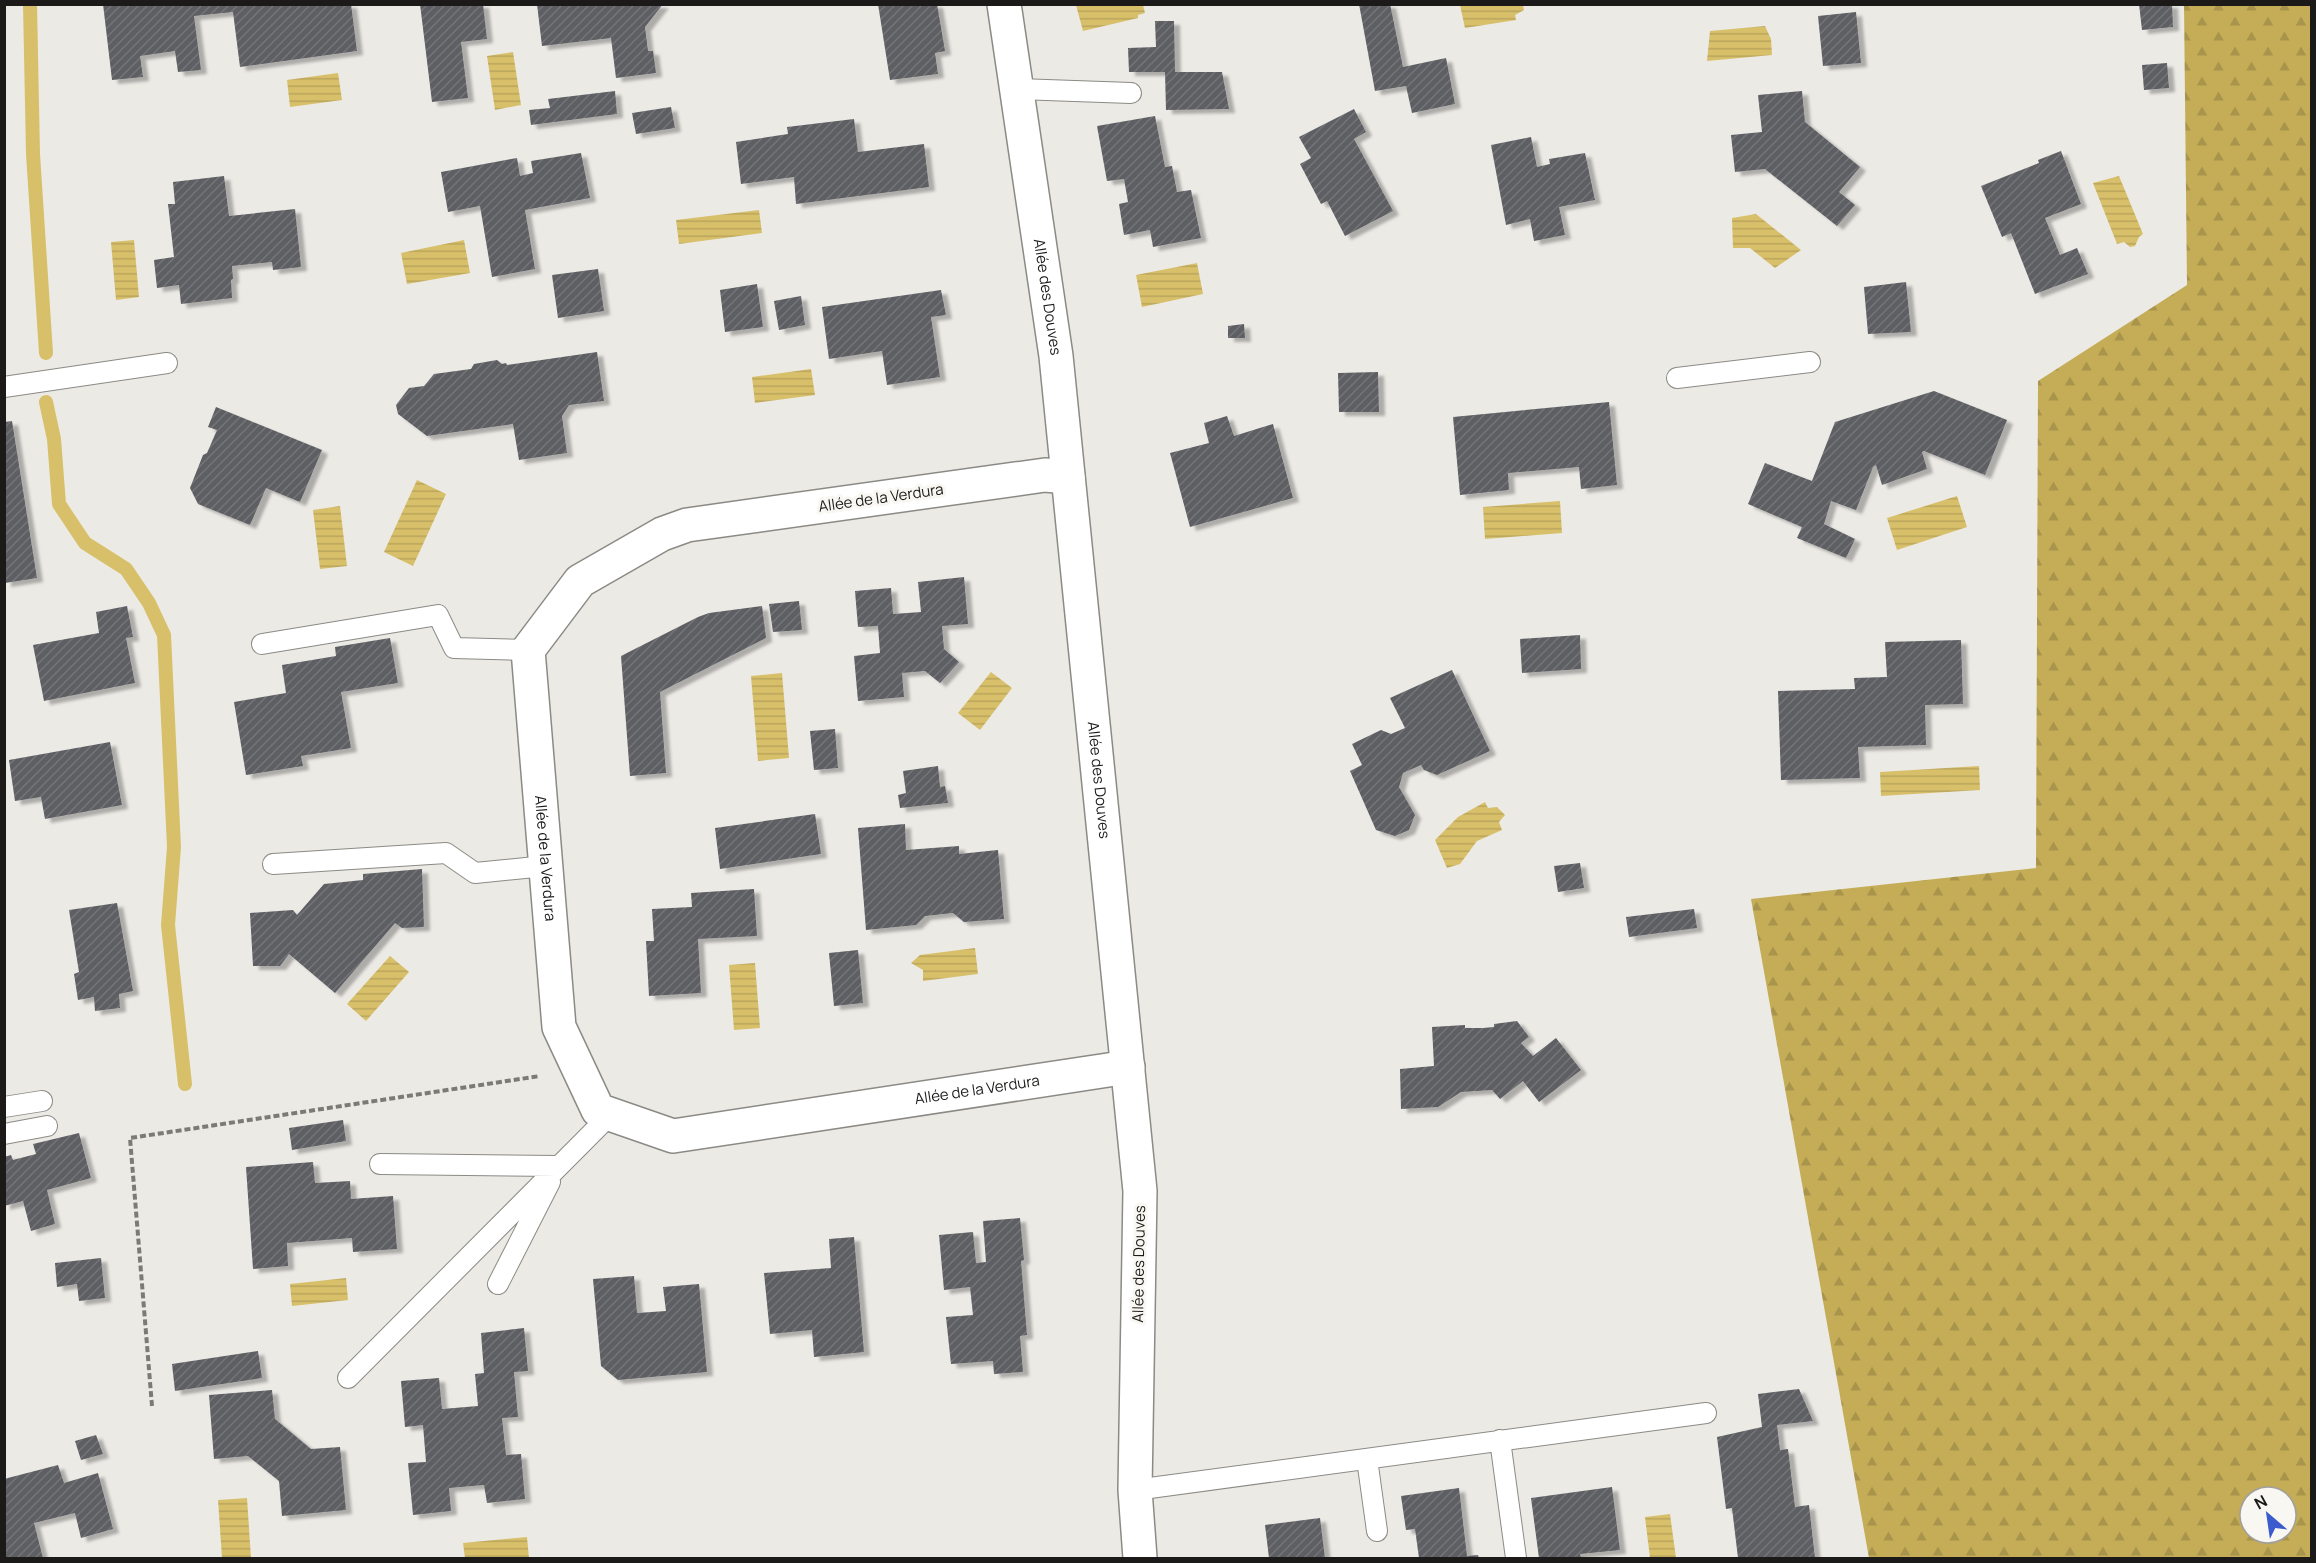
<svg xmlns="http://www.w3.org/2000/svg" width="2316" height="1563" font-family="Manrope,sans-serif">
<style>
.forest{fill:url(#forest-firs);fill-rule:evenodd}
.water{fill:url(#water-rules)}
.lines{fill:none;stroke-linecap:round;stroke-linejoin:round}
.stream{stroke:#d8c06a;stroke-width:14}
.building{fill:url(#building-hatch);filter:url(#shadow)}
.lane-casing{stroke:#8b8a85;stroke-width:22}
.street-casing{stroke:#8b8a85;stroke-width:36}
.path{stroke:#7b7a76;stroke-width:4;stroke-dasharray:6 3;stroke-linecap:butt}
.lane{stroke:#fff;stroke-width:20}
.street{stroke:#fff;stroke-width:33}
.labels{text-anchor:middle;stroke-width:6;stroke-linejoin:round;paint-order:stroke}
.street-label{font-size:15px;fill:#1b1a18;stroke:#f9f7f2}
</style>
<defs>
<pattern id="forest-firs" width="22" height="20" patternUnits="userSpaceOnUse" patternTransform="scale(1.5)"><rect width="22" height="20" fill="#c5ad57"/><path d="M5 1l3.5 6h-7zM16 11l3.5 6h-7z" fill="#a9944b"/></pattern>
<pattern id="water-rules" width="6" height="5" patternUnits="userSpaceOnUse" patternTransform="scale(1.5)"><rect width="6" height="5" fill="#d8c06a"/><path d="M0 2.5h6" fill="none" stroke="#b9a45b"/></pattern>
<pattern id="building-hatch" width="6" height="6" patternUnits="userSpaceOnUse" patternTransform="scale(1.5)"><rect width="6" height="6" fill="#5d5e63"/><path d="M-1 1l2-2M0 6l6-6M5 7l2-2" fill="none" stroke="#747579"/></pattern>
<filter id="shadow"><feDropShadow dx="6" dy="4" stdDeviation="1.5" flood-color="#0004"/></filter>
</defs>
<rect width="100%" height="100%" fill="#eceae5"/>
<path class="forest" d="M2184 5H2311V1558H1869L1751 899 2036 868 2038 381 2187 285ZM2250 1497H2286V1533H2250Z"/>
<path class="water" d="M1465 4 1523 5 1524 10 1515 15 1516 20 1465 28 1460 5Z
M1076 5H1143L1145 13 1138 15V18L1083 31Z
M1765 26 1771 39 1772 55 1707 61 1710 31Z
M513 52 521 105 495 110 487 56Z
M338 73 342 100 290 107 287 80Z
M2119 176 2143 234 2139 237 2135 246 2130 247 2124 242 2117 244 2093 183Z
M759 210 762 233 679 244 676 220Z
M1756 214 1801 250 1775 268 1750 248H1733L1732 218Z
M134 240 139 297 116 300 111 242Z
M464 240 470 273 407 284 401 253Z
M1197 263 1203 294 1142 307 1136 275Z
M811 369 815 395 755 403 752 377Z
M417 480 446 494 413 566 384 552Z
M1957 496 1967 527 1897 550 1887 518Z
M1560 501 1562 533 1485 539 1483 507Z
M340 506 347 566 320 569 313 510Z
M991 672 1012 688 980 730 958 713Z
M782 673 789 758 758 761 751 676Z
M1979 766 1980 790 1881 796 1880 772Z
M1485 802 1488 808 1497 807 1505 815 1499 822 1502 830 1477 841 1460 864 1447 868 1435 840 1458 817Z
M975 948 978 974 923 981V970L911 963 920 955Z
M390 956 409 972 366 1021 347 1004Z
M755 963 760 1028 734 1030 729 965Z
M346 1278 348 1300 292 1306 290 1284Z
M247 1498 251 1558H222L218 1500Z
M1670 1514 1676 1558H1650L1645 1517Z
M527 1537 529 1558H465L463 1543Z"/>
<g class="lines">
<path class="stream" d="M30 4 33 154 46 353
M46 402 54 439 59 504 85 543 126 569 149 603 164 635 174 847 168 925 185 1084"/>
</g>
<path class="building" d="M103 4H351L357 51 240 67 233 12 194 16 201 70 178 72 175 51 140 56 143 77 112 80Z
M420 4H483L487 39 461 42 468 98 432 102Z
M537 4H663L645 27 648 51H653L656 73 616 78 611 38 542 46Z
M878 4H937L945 51 935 53 938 74 890 80Z
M1359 4H1390L1403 67 1446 58 1455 104 1412 113 1406 86 1375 91Z
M2139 4H2172L2173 27 2142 30Z
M1856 12 1861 63 1823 66 1818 16Z
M1155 21H1174L1175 72H1222L1229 109 1166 110 1165 72H1129L1128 48 1156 47Z
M2167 63 2169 88 2144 90 2142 65Z
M615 91 617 114 531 125 529 110 550 108 548 99Z
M1802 91 1805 122 1860 167 1839 192 1855 205 1837 226 1765 169 1735 172 1731 135 1762 132 1758 95Z
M671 107 675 128 636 134 632 113Z
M1354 109 1366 132 1354 139 1393 211 1345 236 1327 201 1321 204 1300 164 1311 158 1299 137Z
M1155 116 1165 167 1172 166 1177 192 1191 190 1201 238 1153 247 1150 230 1124 235 1119 204 1128 202 1124 179 1107 181 1097 126Z
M854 119 858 152 924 144 929 187 796 204 794 177 741 184 736 142 788 134 787 127Z
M1531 137 1537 167 1550 164 1549 159 1585 153 1595 200 1559 207 1565 235 1534 241 1530 219 1506 225 1491 145Z
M2061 151 2081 204 2045 218 2060 255 2077 248 2088 274 2035 294 2011 233 2002 237 1981 186 2039 163 2038 160Z
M581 153 590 198 525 210 535 269 492 277 480 206 448 212 441 172 517 158 520 176 533 173 531 161Z
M224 176 229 216 295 209 301 267 273 270 272 262 232 266 233 279 231 280 232 298 181 304 179 285 157 288 154 260 174 257 168 204H175L173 182Z
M598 269 604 311 558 318 552 275Z
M1906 282 1911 332 1868 334 1864 287Z
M757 284 763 327 725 332 720 290Z
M941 290 946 315 931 317 940 377 887 385 882 351 829 359 822 307Z
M801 296 805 325 779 330 774 301Z
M1244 324 1245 338H1228V326Z
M597 352 604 401 569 405 562 416 567 453 519 460 513 424 427 436 398 414 396 405 409 388 424 386 434 374 471 369 474 364 497 360 502 364 506 363 507 365Z
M1378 372 1379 412H1339L1338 373Z
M1934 391 2007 420 1985 475 1924 451 1922 452 1927 469 1882 485 1876 465 1873 467 1856 510 1831 501 1824 524 1855 539 1846 558 1797 538 1802 527 1748 504 1765 463 1812 481 1835 422Z
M1609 402 1617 485 1581 489 1579 467 1508 473 1509 490 1460 495 1453 417Z
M216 407 322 450 300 502 266 488 250 525 198 504 190 488 203 455 207 453 217 430 208 427Z
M1227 416 1234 436 1273 424 1293 498 1190 527 1170 453 1209 443 1204 423Z
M12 421 37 578 5 583V422Z
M964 577 968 624 942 626 944 649 959 662 940 683 925 671 902 673 904 697 858 701 854 656 880 653 878 626 858 627 855 591 891 588 893 614 921 612 918 582Z
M799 601 802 630 773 632 769 604Z
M127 606 133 637 126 638 135 683 44 701 33 645 99 633 96 612Z
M762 606 766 638 660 692 666 773 630 776 621 656 698 617 709 613Z
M1580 635 1581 669 1522 673 1520 639Z
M390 638 398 683 341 692 351 748 301 756 303 766 246 775 234 702 286 693 282 665 336 656 335 647Z
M1961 640 1963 704 1925 705 1926 745 1858 747 1860 778 1781 780 1778 691 1855 689 1854 678 1887 677 1885 642Z
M1452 670 1490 751 1437 775 1424 770 1421 765 1403 773 1399 787 1415 815 1409 830 1395 836 1376 830 1350 771 1362 765 1352 744 1381 730 1391 734 1405 728 1390 698Z
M835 729 838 768 814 770 810 731Z
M110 742 122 805 45 819 41 797 15 801 9 760Z
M938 766 940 787 945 786 948 803 900 808 898 795 906 793 903 771Z
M815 814 821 854 720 869 715 828Z
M905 824 906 850 959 846V854L998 850 1004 919 964 922 953 913 925 916 916 925 866 930 858 828Z
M1580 863 1584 888 1558 892 1554 866Z
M422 869 424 927 402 928 395 923 335 993 289 954 280 966H253L250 913 293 910 297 915 324 884 363 880V874Z
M754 889 757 936 698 939 701 993 649 996 646 941H654L652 909 692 907 691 893Z
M117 903 133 991 119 994 120 1008 95 1011 94 997 78 1000 74 974 79 972 69 910Z
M1694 909 1697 928 1629 937 1626 917Z
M858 950 863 1003 834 1006 829 953Z
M1517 1021 1529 1037 1521 1043 1533 1056 1556 1038 1581 1070 1539 1102 1523 1081 1500 1099 1492 1090 1461 1092 1438 1107 1401 1109 1400 1069 1434 1066 1432 1027 1465 1025V1028H1483L1494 1027V1024Z
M343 1120 346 1141 292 1150 289 1128Z
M79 1133 91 1178 47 1190 55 1224 31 1231 23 1201 4 1206V1157L11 1155 13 1160 36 1154 33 1144Z
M313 1162 315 1183 350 1181 351 1199 393 1196 397 1249 353 1252 352 1238 287 1243 288 1266 253 1269 246 1167Z
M1020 1218 1024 1260 1021 1261 1027 1335 1020 1336 1023 1372 994 1374 993 1361 951 1364 946 1317 973 1315 970 1287 944 1290 939 1235 973 1232 976 1263 986 1262 983 1221Z
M854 1237 864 1352 814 1357 812 1330 770 1334 764 1273 831 1268 829 1239Z
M101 1258 105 1298 79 1301 77 1284 57 1287 55 1263Z
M634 1276 637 1313 666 1311 663 1287 699 1284 707 1372 618 1380 601 1366 593 1279Z
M524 1328 528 1371 514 1372 518 1417 502 1418 506 1455 521 1454 525 1499 487 1503 484 1485 449 1488 451 1511 413 1515 408 1463 426 1462 423 1425 405 1427 401 1381 439 1378 442 1409 478 1406 475 1374 484 1373 481 1333Z
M258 1351 262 1378 175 1391 172 1364Z
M1799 1389 1813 1421 1777 1425 1780 1450 1788 1449 1795 1507 1809 1505 1815 1558H1738L1732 1508 1726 1509 1717 1437 1762 1427 1758 1394Z
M272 1390 275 1419 311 1449 340 1447 346 1510 282 1516 279 1481 248 1456 214 1459 209 1395Z
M96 1435 103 1454 81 1460 75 1441Z
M58 1465 64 1483 98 1473 113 1529 81 1538 75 1513 34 1523 43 1558H4V1479Z
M1612 1487 1620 1550 1580 1554 1581 1558H1539L1531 1498Z
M1459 1488 1467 1556 1478 1555 1479 1558H1419L1415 1529 1406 1530 1401 1496Z
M1320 1518 1325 1558H1269L1265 1525Z"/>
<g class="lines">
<g class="lane-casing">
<path id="lane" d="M1018 89 1131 93
M1677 378 1810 362
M4 387 167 363
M262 644 438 615 454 648 528 650
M273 864 446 853 475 873 545 866
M4 1107 42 1101
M4 1134 47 1126
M380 1164 558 1166
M498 1284 550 1182
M348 1378 610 1115
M1500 1440 1516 1558
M1367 1459 1377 1531
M1135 1490 1706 1413"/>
</g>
<g class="street-casing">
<g id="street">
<path id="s1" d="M1004 4 1056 356 1140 1191 1135 1490 1140 1558"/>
<path id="s2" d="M1068 477 1045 475 687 525 662 534 580 581 528 650 559 1027 598 1110 673 1136 1128 1067"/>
</g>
</g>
<path class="path" d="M152 1406 130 1138 540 1076"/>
<use href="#lane" class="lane"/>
<use href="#street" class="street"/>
</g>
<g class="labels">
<g class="street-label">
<text dy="5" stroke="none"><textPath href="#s1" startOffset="296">Allée des Douves</textPath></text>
<text transform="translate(881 498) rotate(-8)" y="5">Allée de la Verdura</text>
<text dy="5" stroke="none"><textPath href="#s1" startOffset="782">Allée des Douves</textPath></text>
<text dy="5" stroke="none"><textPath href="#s2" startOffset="801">Allée de la Verdura</textPath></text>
<text dy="5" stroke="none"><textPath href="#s2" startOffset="1449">Allée de la Verdura</textPath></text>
<text transform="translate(1139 1264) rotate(-89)" y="5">Allée des Douves</text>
</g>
</g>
<rect width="2316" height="1563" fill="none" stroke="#1b1a18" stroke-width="12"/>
<g transform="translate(2268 1515) rotate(331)"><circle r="28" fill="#f9f7f2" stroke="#a09f9b" stroke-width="1.5"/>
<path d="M0-4.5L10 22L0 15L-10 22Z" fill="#3c5cce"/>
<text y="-9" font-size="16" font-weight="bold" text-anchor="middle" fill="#1b1a18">N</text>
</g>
</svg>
